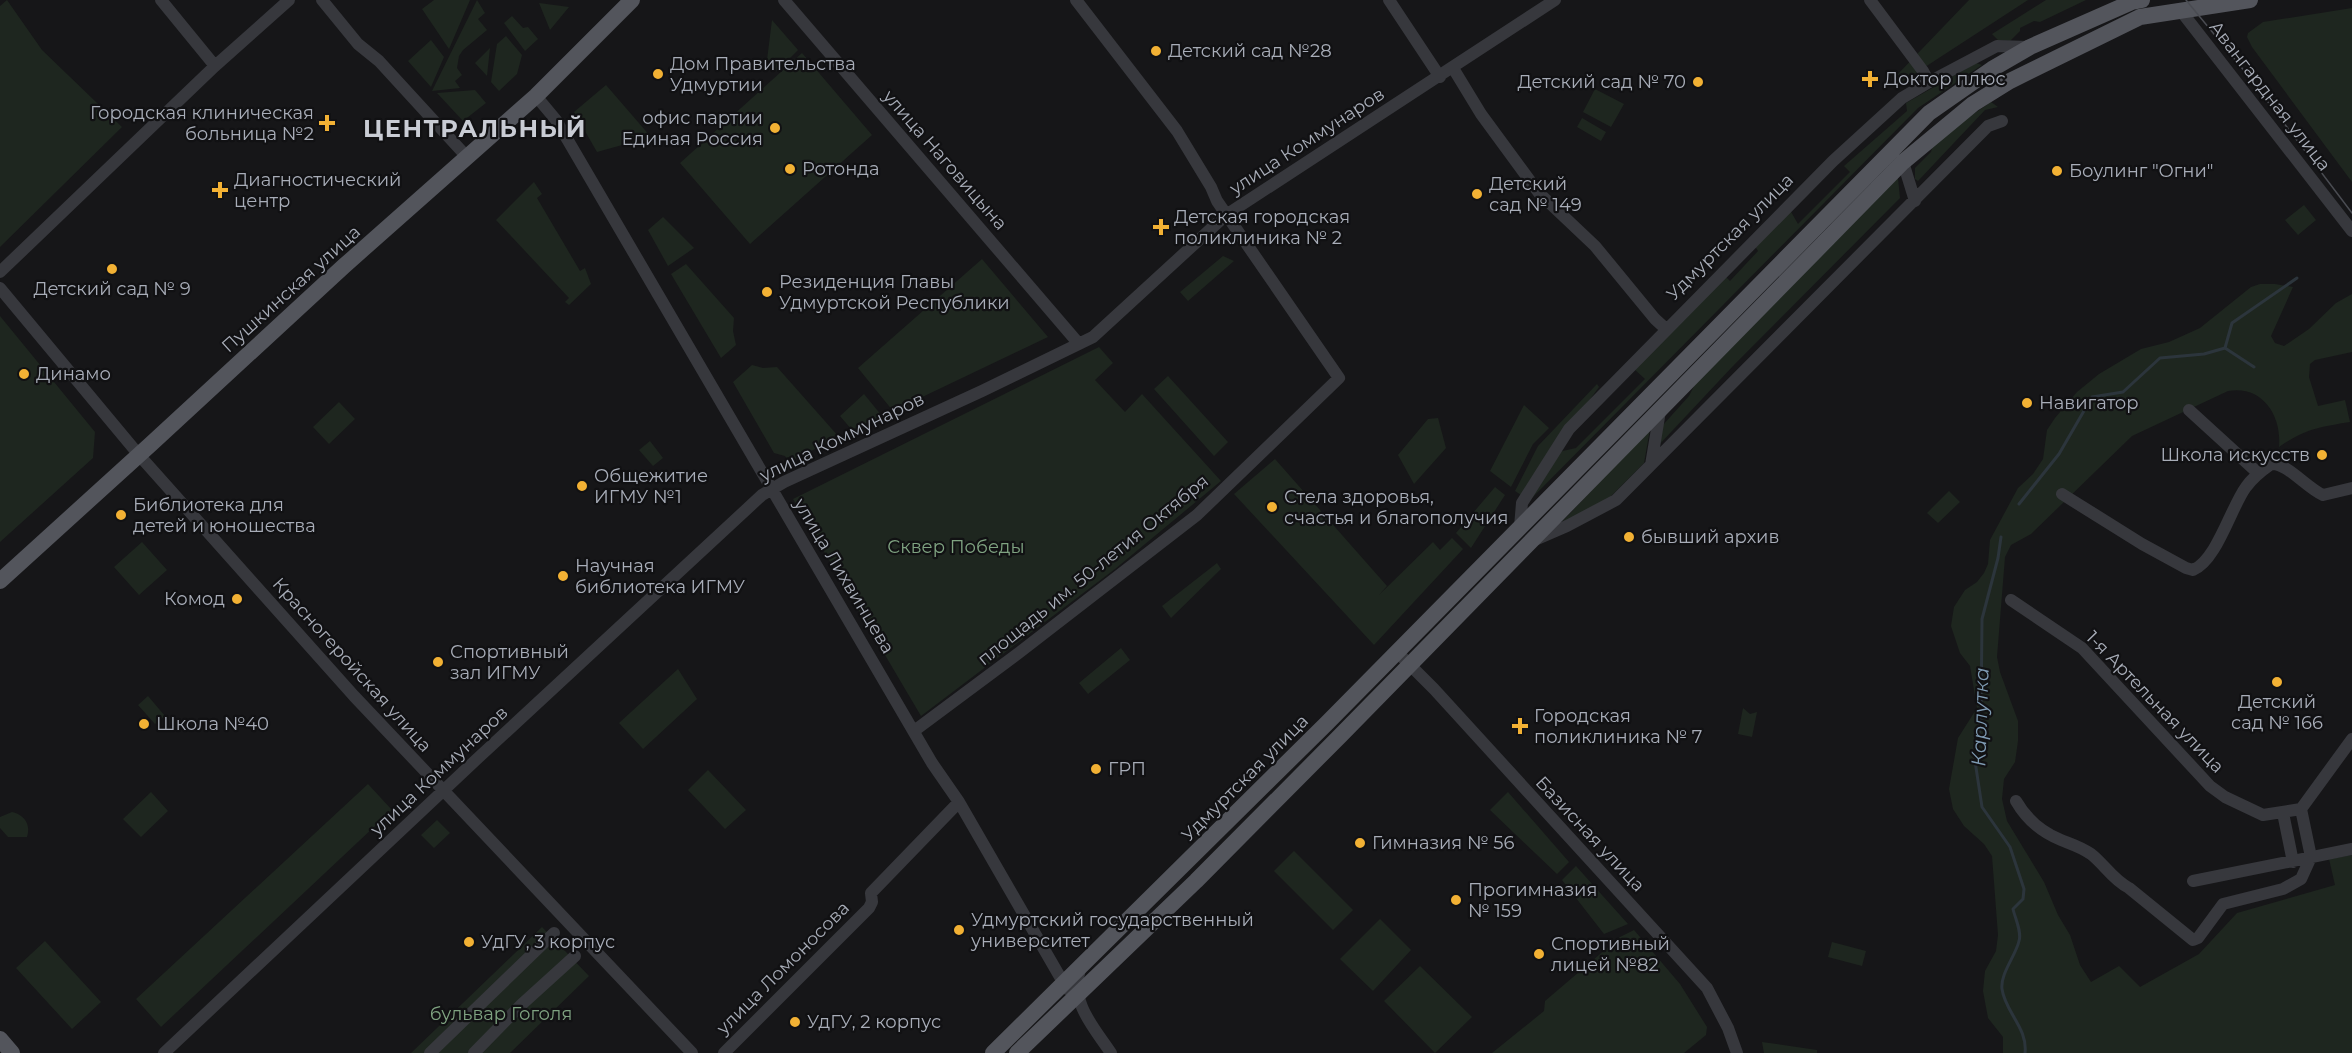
<svg xmlns="http://www.w3.org/2000/svg" width="2352" height="1053" font-family="Montserrat,sans-serif">
<style>
.green{fill:#1e261f}
.lines{fill:none;stroke-linecap:round;stroke-linejoin:round}
.stream{stroke:#2c353c;stroke-width:3}
.minor{stroke:#37383d;stroke-width:12}
.major{stroke:#53555c;stroke-width:16}
.tram{stroke:#4a4c52;stroke-width:1.5}
.poi-dot{fill:#f2b134;stroke:#111113;stroke-width:2}
.labels{text-anchor:middle;stroke-width:4.5;stroke-linejoin:round;paint-order:stroke}
.poi-label{font-size:18px;fill:#a8adb8;stroke:#111113;text-anchor:start}
.street-label{font-size:18px;fill:#a8adb8;stroke:#111113}
.park-label{font-size:18px;fill:#7fa381;stroke:#111113}
.water-label{font-size:20px;font-style:italic;fill:#7f9bb3;stroke:#111113}
.district-label{font-size:24px;font-weight:bold;letter-spacing:1.5px;fill:#c9ccd4;stroke:#111113}
</style>
<rect width="100%" height="100%" fill="#161618"/>
<path class="green" d="M7 0 42 50 122 127 0 247V6Z
M434 0H470L449 49 422 9Z
M477 0 485 13 478 19 487 30 463 50 459 56 457 68 462 75 455 81 460 88 432 91Z
M1969 0H2028L1902 82 1897 75Z
M2046 0H2086L2040 22 2034 21 2020 28V31L2010 41 1998 40 1992 34Z
M539 3 569 7 550 30Z
M2352 8V182L2252 47 2247 37 2248 33 2263 22Z
M512 16 523 28 528 27 538 39 525 51 504 23Z
M772 20 798 50 777 71 767 60Z
M506 36 522 55 517 74 499 91 491 82 497 44Z
M431 40 444 57 431 87 408 61Z
M490 48 487 76 475 63Z
M802 53 872 135 750 244 680 163Z
M1976 63 1982 65 1918 108 1529 501 1558 452 1576 448 1645 379 1634 369 1725 276 1730 281 1758 251 1755 246 1790 210 1798 224 1850 172 1844 166 1907 111 1906 103Z
M606 85 651 137 597 152 574 112Z
M1595 89 1624 104 1611 127 1583 112Z
M475 90 486 103 463 121 437 93Z
M1991 102 1998 107 1985 110 1918 181 1915 179V168L1931 152 1934 141Z
M1582 118 1606 132 1601 141 1577 127Z
M1898 178 1900 198 1733 366 1657 447 1662 426 1689 396 1695 384Z
M534 182 542 194 537 198 580 271 585 268 591 284 569 305 565 302 569 298 496 220Z
M2304 205 2316 220 2298 235 2285 220Z
M663 217 694 248 668 266 648 230Z
M1223 256 1234 261 1188 301 1180 292Z
M982 259 1048 337 893 411 858 368Z
M686 264 734 318 733 331 736 345 721 358 671 274Z
M2260 284H2275L2293 287 2271 336 2275 343 2284 346 2309 329 2336 303 2352 294V352L2315 360 2310 364 2309 377 2318 406 2345 400 2350 422C2319 427 2305 429 2279 447 2282 415 2262 385 2228 391L2132 436 2031 534 2011 545 2005 557 1997 657 2000 672 2018 721V741L2015 762 2004 779 2002 799 2007 821 2044 882 2058 915 2070 935 2080 965 2091 982 2119 966 2140 987 2199 954 2237 913 2335 885 2329 859 2352 855V1053H2003V1037L1988 1018 1983 991 1985 971 1996 951 1998 935 1992 856 1984 844 1964 826 1953 809 1949 789 1958 738 1977 708 1970 666 1960 653 1951 626 1954 607 1965 590 1977 582 1984 573 1988 564 1990 540 2018 488 2033 474 2043 459 2047 430 2055 418 2077 392 2099 374 2141 349 2169 342 2200 328 2251 287Z
M0 316 95 432 93 458 0 542Z
M1099 347 1113 363 1095 380 1125 412 1142 394 1221 481 1115 569 921 716 793 499Z
M752 365 763 368 777 367 839 437 789 462 785 456 774 453 733 382Z
M1168 376 1228 442 1214 456 1154 389Z
M1597 384 1599 387 1521 495 1515 491 1538 446Z
M864 394 882 416 852 430 840 416Z
M339 402 355 419 329 444 313 427Z
M1524 405 1549 428 1533 444 1511 487 1490 471Z
M1438 418 1446 448 1414 484 1398 455 1428 419Z
M1650 429 1644 463 1609 498 1559 525Z
M650 441 663 458 653 466 639 450Z
M1275 459 1387 586 1379 595 1433 542 1440 550 1452 538 1463 549 1374 645 1234 494Z
M1495 487 1505 495 1471 548 1456 533Z
M1949 491 1960 502 1938 523 1927 513Z
M142 542 167 570 139 595 114 567Z
M1217 563 1221 569 1171 618 1162 606Z
M1121 648 1130 660 1088 694 1079 683Z
M678 669 697 699 643 749 619 723Z
M148 696 165 716 155 724 138 705Z
M1743 708 1750 714 1757 712 1752 737 1738 734Z
M708 770 746 810 725 829 688 790Z
M368 784 392 810 161 1027 136 999Z
M151 792 168 811 141 837 123 819Z
M1508 792 1569 862 1557 874 1490 810Z
M12 812C25 815 31 825 27 837H8L0 828V817Z
M437 820 450 833 434 848 421 835Z
M1294 851 1353 910 1333 930 1274 871Z
M1576 866 1628 924 1604 934 1562 880Z
M1380 919 1411 950 1373 991 1340 959Z
M542 927 589 976 510 1053H411Z
M1634 930 1680 984 1707 1027 1706 1035 1684 1053H1492L1544 1011 1545 1001 1620 937Z
M45 941 101 1002 72 1029 16 968Z
M1832 942 1866 951 1862 966 1828 957Z
M1420 966 1472 1017 1435 1053 1384 1001Z
M1762 1042 1817 1050V1053H1764Z"/>
<g class="lines">
<path class="stream" d="M2225 348 2254 367
M2019 504 2059 454 2092 397 2123 392 2160 358 2204 354 2225 348 2232 323 2297 278
M2001 537 1998 558 1982 619 1981 719 1975 761 1982 807 2010 847 2024 889 2023 899 2013 909C2015 918 2022 932 2019 941 2016 955 2000 974 2002 989 2005 1012 2028 1028 2025 1053"/>
<path class="minor" d="M161 0 215 66
M322 0 358 44 379 61 467 157
M784 0 1079 344
M1389 0 1440 77
M1870 0 1923 71 1929 82
M2181 11 2352 231
M1453 68 1481 114 1539 193 1595 246 1655 319 1666 329
M536 96 556 120 932 763 959 802 1067 989
M1903 162 1915 201
M0 272 215 66 289 0
M0 288 139 455 354 696 692 1053
M2189 410 2258 473
M1651 465 1660 411
M2062 494 2142 544 2186 568 2193 570C2217 560 2231 507 2246 487 2253 477 2261 471 2271 464 2286 462 2307 488 2323 495L2352 488
M1520 527 1522 503 1569 429 1833 161 1902 98 1929 82 1997 46 2028 47
M1537 539 1567 526 1616 500 1988 126 2002 121
M2011 600 2082 648 2210 786 2225 797 2263 815 2301 809 2311 857 2301 879 2283 889 2223 904 2198 938 2193 940 2129 888C2113 880 2104 864 2091 854 2081 847 2071 844 2061 840 2041 832 2027 820 2016 801
M1396 651 1434 689 1707 988 1728 1028 1737 1053
M914 731 1020 652 1197 515 1339 378 1217 201 1211 187 1177 131 1076 0
M2301 809 2352 739
M2283 813 2293 862
M2193 881 2352 849
M1080 969C1070 1003 1093 1026 1111 1053
M164 1053 478 758 762 495 784 482 982 391 1093 337 1226 215 1555 0
M430 1053 554 933
M474 1053 521 1005 575 956
M724 1053 869 908 872 902 871 893 959 802"/>
<path class="major" d="M0 581 151 444 344 266 536 96 632 0
M0 1039 12 1053
M993 1053 1327 723 1929 113 1992 69 2030 47 2132 2 2142 0
M1017 1053 1196 881 1340 736 1903 162 1973 104 2010 81 2140 17 2250 0"/>
<path class="tram" d="M2186 0 2246 73 2352 213"/>
</g>
<g class="poi-dot">
<circle cx="1156" cy="51" r="6"/>
<circle cx="658" cy="74" r="6"/>
<path d="M1867 70h6v6h6v6h-6v6h-6v-6h-6v-6h6z"/>
<circle cx="1698" cy="82" r="6"/>
<path d="M324 114h6v6h6v6h-6v6h-6v-6h-6v-6h6z"/>
<circle cx="775" cy="128" r="6"/>
<circle cx="790" cy="169" r="6"/>
<circle cx="2057" cy="171" r="6"/>
<path d="M217 181h6v6h6v6h-6v6h-6v-6h-6v-6h6z"/>
<circle cx="1477" cy="194" r="6"/>
<path d="M1158 218h6v6h6v6h-6v6h-6v-6h-6v-6h6z"/>
<circle cx="112" cy="269" r="6"/>
<circle cx="767" cy="292" r="6"/>
<circle cx="24" cy="374" r="6"/>
<circle cx="2027" cy="403" r="6"/>
<circle cx="2322" cy="455" r="6"/>
<circle cx="582" cy="486" r="6"/>
<circle cx="1272" cy="507" r="6"/>
<circle cx="121" cy="515" r="6"/>
<circle cx="1629" cy="537" r="6"/>
<circle cx="563" cy="576" r="6"/>
<circle cx="237" cy="599" r="6"/>
<circle cx="438" cy="662" r="6"/>
<circle cx="2277" cy="682" r="6"/>
<circle cx="144" cy="724" r="6"/>
<path d="M1517 717h6v6h6v6h-6v6h-6v-6h-6v-6h6z"/>
<circle cx="1096" cy="769" r="6"/>
<circle cx="1360" cy="843" r="6"/>
<circle cx="1456" cy="900" r="6"/>
<circle cx="959" cy="930" r="6"/>
<circle cx="469" cy="942" r="6"/>
<circle cx="1539" cy="954" r="6"/>
<circle cx="795" cy="1022" r="6"/>
</g>
<g class="labels">
<g class="poi-label">
<text x="1168" y="57">Детский сад №28</text>
<text x="670" y="70">Дом Правительства<tspan x="670" dy="21">Удмуртии</tspan></text>
<text x="1884" y="85">Доктор плюс</text>
<text x="1686" y="88" text-anchor="end">Детский сад № 70</text>
<text x="314" y="119" text-anchor="end">Городская клиническая<tspan x="314" dy="21">больница №2</tspan></text>
<text x="763" y="124" text-anchor="end">офис партии<tspan x="763" dy="21">Единая Россия</tspan></text>
<text x="802" y="175">Ротонда</text>
<text x="2069" y="177">Боулинг "Огни"</text>
<text x="234" y="186">Диагностический<tspan x="234" dy="21">центр</tspan></text>
<text x="1489" y="190">Детский<tspan x="1489" dy="21">сад № 149</tspan></text>
<text x="1174" y="223">Детская городская<tspan x="1174" dy="21">поликлиника № 2</tspan></text>
<text x="779" y="288">Резиденция Главы<tspan x="779" dy="21">Удмуртской Республики</tspan></text>
<text x="112" y="295" text-anchor="middle">Детский сад № 9</text>
<text x="36" y="380">Динамо</text>
<text x="2039" y="409">Навигатор</text>
<text x="2310" y="461" text-anchor="end">Школа искусств</text>
<text x="594" y="482">Общежитие<tspan x="594" dy="21">ИГМУ №1</tspan></text>
<text x="1284" y="503">Стела здоровья,<tspan x="1284" dy="21">счастья и благополучия</tspan></text>
<text x="133" y="511">Библиотека для<tspan x="133" dy="21">детей и юношества</tspan></text>
<text x="1641" y="543">бывший архив</text>
<text x="575" y="572">Научная<tspan x="575" dy="21">библиотека ИГМУ</tspan></text>
<text x="225" y="605" text-anchor="end">Комод</text>
<text x="450" y="658">Спортивный<tspan x="450" dy="21">зал ИГМУ</tspan></text>
<text x="2277" y="708" text-anchor="middle">Детский<tspan x="2277" dy="21">сад № 166</tspan></text>
<text x="1534" y="722">Городская<tspan x="1534" dy="21">поликлиника № 7</tspan></text>
<text x="156" y="730">Школа №40</text>
<text x="1108" y="775">ГРП</text>
<text x="1372" y="849">Гимназия № 56</text>
<text x="1468" y="896">Прогимназия<tspan x="1468" dy="21">№ 159</tspan></text>
<text x="971" y="926">Удмуртский государственный<tspan x="971" dy="21">университет</tspan></text>
<text x="481" y="948">УдГУ, 3 корпус</text>
<text x="1551" y="950">Спортивный<tspan x="1551" dy="21">лицей №82</tspan></text>
<text x="807" y="1028">УдГУ, 2 корпус</text>
</g>
<g class="street-label">
<text transform="translate(2270 96) rotate(52)" y="6">Авангардная улица</text>
<text transform="translate(1307 141) rotate(-33)" y="6">улица Коммунаров</text>
<text transform="translate(945 160) rotate(49)" y="6">улица Наговицына</text>
<text transform="translate(1730 237) rotate(-45)" y="6">Удмуртская улица</text>
<text transform="translate(291 289) rotate(-42)" y="6">Пушкинская улица</text>
<text transform="translate(842 437) rotate(-26)" y="6">улица Коммунаров</text>
<text transform="translate(1093 570) rotate(-39)" y="6">площадь им. 50-летия Октября</text>
<text transform="translate(844 576) rotate(59)" y="6">улица Лихвинцева</text>
<text transform="translate(352 665) rotate(48)" y="6">Красногеройская улица</text>
<text transform="translate(2155 702) rotate(46)" y="6">1-я Артельная улица</text>
<text transform="translate(439 771) rotate(-43)" y="6">улица Коммунаров</text>
<text transform="translate(1245 778) rotate(-45)" y="6">Удмуртская улица</text>
<text transform="translate(1590 834) rotate(47)" y="6">Базисная улица</text>
<text transform="translate(783 968) rotate(-45)" y="6">улица Ломоносова</text>
</g>
<g class="park-label">
<text x="956" y="553">Сквер Победы</text>
<text x="501" y="1020">бульвар Гоголя</text>
</g>
<g class="water-label">
<text transform="translate(1980 717) rotate(-88)" y="7">Карлутка</text>
</g>
<g class="district-label">
<text x="475" y="137">ЦЕНТРАЛЬНЫЙ</text>
</g>
</g>
</svg>
